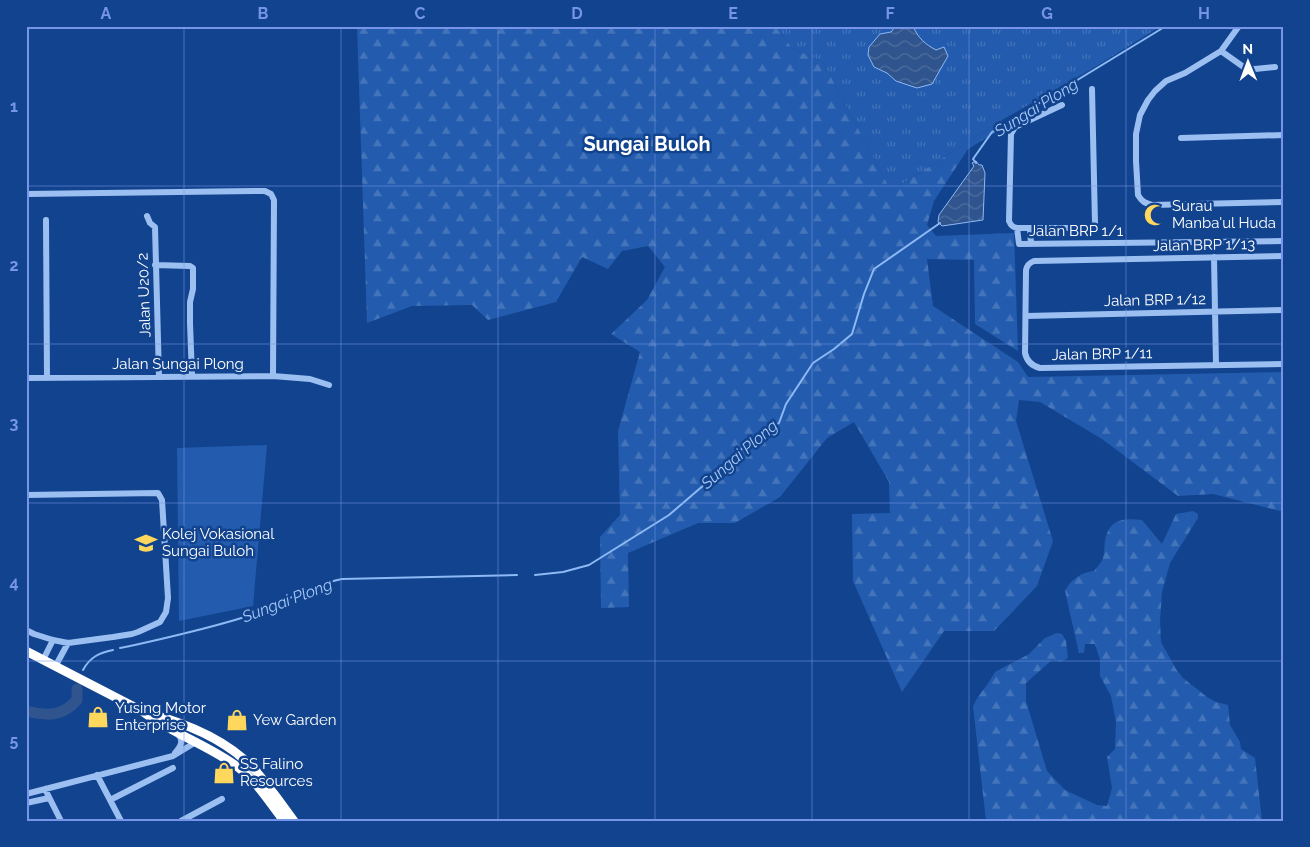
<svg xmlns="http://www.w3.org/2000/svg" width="1310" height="847" font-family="Raleway,sans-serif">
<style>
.grass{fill:url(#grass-tufts)}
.forest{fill:url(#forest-firs)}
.garden{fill:#235cae}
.water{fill:url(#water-waves);stroke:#8db9f5}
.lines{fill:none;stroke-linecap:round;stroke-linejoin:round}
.stream{stroke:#8db9f5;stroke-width:2}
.river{stroke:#30548d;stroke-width:11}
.minor{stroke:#9cbff2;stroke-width:6}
.highway{stroke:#fff;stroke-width:9}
.grid{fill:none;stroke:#7795e8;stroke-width:1;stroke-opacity:0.55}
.labels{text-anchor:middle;stroke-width:5;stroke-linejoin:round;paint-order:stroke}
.poi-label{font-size:15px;fill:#fff;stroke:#12438e;text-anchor:start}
.street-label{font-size:15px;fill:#fff;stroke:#12438e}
.water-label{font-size:16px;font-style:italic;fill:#a7c9f9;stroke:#12438e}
.district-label{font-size:20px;font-weight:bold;fill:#fff;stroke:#12438e}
.neatline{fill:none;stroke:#7795e8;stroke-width:2}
.grid-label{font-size:16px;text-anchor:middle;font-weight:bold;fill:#7795e8}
</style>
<defs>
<pattern id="grass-tufts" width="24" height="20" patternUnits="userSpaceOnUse" patternTransform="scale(1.25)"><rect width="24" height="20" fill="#235cae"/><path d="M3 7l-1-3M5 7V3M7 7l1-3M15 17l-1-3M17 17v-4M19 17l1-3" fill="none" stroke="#4474ba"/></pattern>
<pattern id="forest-firs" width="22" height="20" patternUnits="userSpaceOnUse" patternTransform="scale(1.25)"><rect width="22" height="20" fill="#235cae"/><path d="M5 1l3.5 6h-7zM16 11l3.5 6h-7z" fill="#4474ba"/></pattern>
<pattern id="water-waves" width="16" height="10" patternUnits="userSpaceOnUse" patternTransform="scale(1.25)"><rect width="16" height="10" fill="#30548d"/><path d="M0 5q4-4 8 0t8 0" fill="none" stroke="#4f6e9e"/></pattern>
</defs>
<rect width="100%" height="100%" fill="#12438e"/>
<path class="grass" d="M775 26H1161L1095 67 1002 120 891 191 823 62 792 48Z"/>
<path class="forest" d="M357 26H775L792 48 823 62 891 191 1002 120 1003 128 968 149 934 201 927 225 936 236 1014 233 1018 351 975 324 974 260 927 259 933 306 1018 362 1028 377 1284 372V512L1213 494 1178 496 1102 439 1040 402 1019 400 1016 421 1053 541 1037 586 994 631H944L902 692 853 581 852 514 890 513 889 482 854 422 827 438 780 497 735 523H698L628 553 629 607 601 608 600 537 620 515 618 431 640 352 611 334 647 300 665 267 648 246 622 251 608 269 582 257 556 302 488 320 472 305 412 306 367 323Z
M1193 511 1198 514V518L1170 563 1162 592 1160 621 1161 642 1176 669 1183 678 1207 697 1216 702 1228 705 1230 725 1240 742 1241 749 1255 758 1262 821H986L973 706 978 697 989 682 995 672 1029 654 1045 638 1057 633 1062 634 1066 641 1068 658 1061 662 1052 660 1026 683V701L1047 771 1065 790 1097 805 1107 806 1112 788 1107 757 1115 749 1116 722 1111 696 1100 676V660L1095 644H1085L1084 653H1079L1065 591C1070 580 1082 572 1094 571 1097 567 1102 562 1103 558 1105 552 1104 546 1105 541 1109 519 1123 518 1142 520L1162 544 1176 514Z"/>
<path class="garden" d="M267 445 253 606 179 621 177 448Z"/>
<path class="water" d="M896 26H913C918 38 925 44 936 50L944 47 948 56 932 84 917 88 896 81 887 73 874 67 868 55 869 47 880 34 891 32Z
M976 161 979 165H982L985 173 983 220 942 226 938 222 939 215 974 166 972 163Z"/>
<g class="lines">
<path class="stream" d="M976 163 973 159 992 132 1166 26
M535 575 563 572 589 565 669 515 719 472 735 455 755 437 779 423 786 404 813 363 834 349 852 334 864 294 874 269 940 223
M120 648C145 643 170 637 194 631 214 626 234 621 253 614 283 603 311 585 342 579L517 575
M83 670C90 657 99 653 113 650"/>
<path class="river" d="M26 711C47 716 62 717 77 700V689"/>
<path class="minor" d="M1239 26 1221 51 1185 73 1166 81 1155 91 1148 100 1140 115 1136 134V161L1138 195C1142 202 1145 203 1152 205L1284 202
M1221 51 1245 68 1255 69 1275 67
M1062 105 1015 127 1011 134 1009 221C1011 226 1013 227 1017 228H1089L1094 226 1095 224 1092 89
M1181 138 1284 135
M26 194 254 191H265L271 194 274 200 273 376
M147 216 150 223 155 227 159 377
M46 220 47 378
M1017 228 1019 244 1284 241
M1030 229 1031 244
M1284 256 1034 261C1029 263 1027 265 1026 270L1025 353C1027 362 1032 366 1040 368L1284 364
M1214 257 1216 365
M155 265 190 266 193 268V289L190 302V323L192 376
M1026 316 1284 310
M26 378 273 376 310 379 329 385
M26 495 158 493 162 500 168 598 166 612 160 622 138 632 132 634 113 637 68 643 53 640 34 634 26 630
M43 660 53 640
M55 667 68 643
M175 753C181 746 184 741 178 734
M97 775 121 821
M45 789 61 821
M26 794 173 756 196 742
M110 800 173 768
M26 803 49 798
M181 821 222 799"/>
<path class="highway" d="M26 651 142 711C172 734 209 745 239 768 257 782 270 803 284 821
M147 713C186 723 228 740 256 771 269 787 282 804 294 821"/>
</g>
<path class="grid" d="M184 26V821M341 26V821M498 26V821M655 26V821M812 26V821M969 26V821M1126 26V821M26 186H1284M26 344H1284M26 503H1284M26 661H1284"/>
<defs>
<g id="mosque-bare" transform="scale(1.725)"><path d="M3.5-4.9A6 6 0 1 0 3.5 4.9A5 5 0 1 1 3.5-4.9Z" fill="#ffd75c" stroke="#12438e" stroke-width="2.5" paint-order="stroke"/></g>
<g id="university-bare" transform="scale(1.725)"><path d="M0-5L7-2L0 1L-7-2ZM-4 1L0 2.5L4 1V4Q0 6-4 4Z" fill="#ffd75c" stroke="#12438e" stroke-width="2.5" paint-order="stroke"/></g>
<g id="shop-bare" transform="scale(1.725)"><path d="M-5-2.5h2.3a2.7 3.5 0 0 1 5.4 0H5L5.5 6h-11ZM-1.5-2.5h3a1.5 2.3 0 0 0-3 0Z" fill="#ffd75c" stroke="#12438e" stroke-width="2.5" paint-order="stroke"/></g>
</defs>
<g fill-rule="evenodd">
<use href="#mosque-bare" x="1155" y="215"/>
<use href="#university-bare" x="146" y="543"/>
<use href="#shop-bare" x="98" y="717"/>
<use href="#shop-bare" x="237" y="720"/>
<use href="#shop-bare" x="224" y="773"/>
</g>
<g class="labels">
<g class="poi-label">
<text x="1172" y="211">Surau<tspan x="1172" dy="17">Manba'ul Huda</tspan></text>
<text x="162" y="539">Kolej Vokasional<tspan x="162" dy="17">Sungai Buloh</tspan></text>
<text x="115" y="713">Yusing Motor<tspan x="115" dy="17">Enterprise</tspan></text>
<text x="253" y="725">Yew Garden</text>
<text x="240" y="769">SS Falino<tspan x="240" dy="17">Resources</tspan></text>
</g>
<g class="street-label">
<text x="1076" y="236">Jalan BRP 1/1</text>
<text transform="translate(1204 245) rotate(-1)" y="5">Jalan BRP 1/13</text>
<text transform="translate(144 295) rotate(-92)" y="5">Jalan U20/2</text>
<text transform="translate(1155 300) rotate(-1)" y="5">Jalan BRP 1/12</text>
<text transform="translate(1102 354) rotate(-1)" y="5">Jalan BRP 1/11</text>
<text x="178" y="369">Jalan Sungai Plong</text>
</g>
<g class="water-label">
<text transform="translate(1036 107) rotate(-32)" y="6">Sungai Plong</text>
<text transform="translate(739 454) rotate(-41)" y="6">Sungai Plong</text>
<text transform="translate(287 600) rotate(-21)" y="6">Sungai Plong</text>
</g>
<g class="district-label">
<text x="647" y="151">Sungai Buloh</text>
</g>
</g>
<rect width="1310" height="847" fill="none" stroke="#12438e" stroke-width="55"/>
<g transform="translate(1248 62) rotate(359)" stroke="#12438e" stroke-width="4" paint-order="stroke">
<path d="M0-4L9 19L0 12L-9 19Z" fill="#ffffff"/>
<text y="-8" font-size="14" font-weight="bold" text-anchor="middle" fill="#ffffff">N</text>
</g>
<rect x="28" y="28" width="1254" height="792" class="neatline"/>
<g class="grid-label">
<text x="106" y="19">A</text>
<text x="263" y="19">B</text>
<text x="420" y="19">C</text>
<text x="577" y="19">D</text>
<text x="733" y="19">E</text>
<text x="890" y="19">F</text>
<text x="1047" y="19">G</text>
<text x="1204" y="19">H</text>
<text x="14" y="112">1</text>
<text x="14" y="271">2</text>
<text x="14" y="429">3</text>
<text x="14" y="588">4</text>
<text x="14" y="746">5</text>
</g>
</svg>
